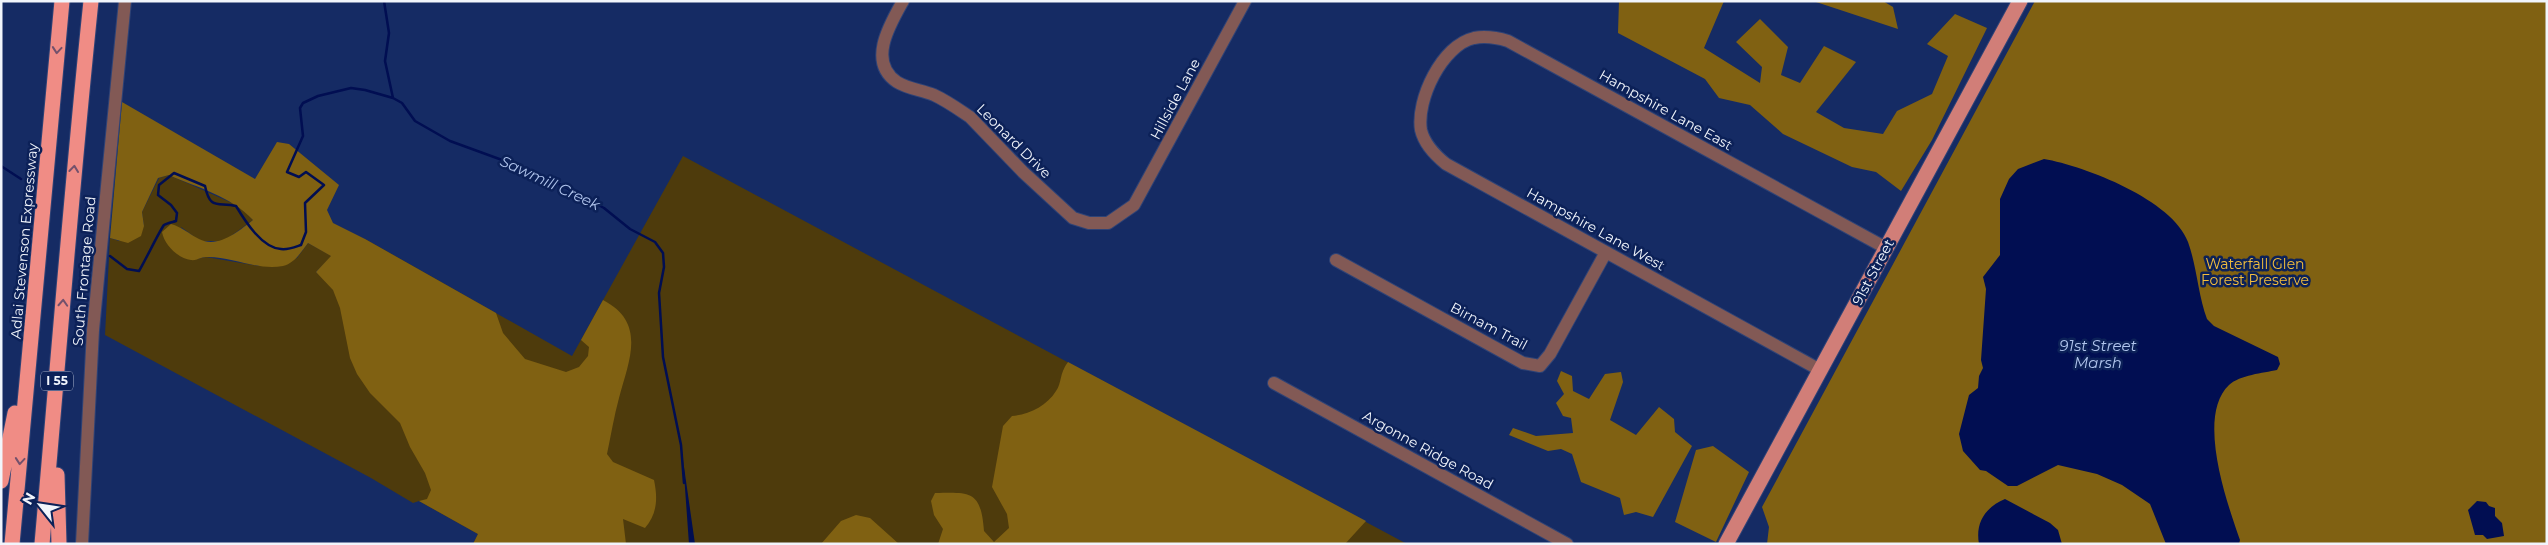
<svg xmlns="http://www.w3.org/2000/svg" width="2548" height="545" font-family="Montserrat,sans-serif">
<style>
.green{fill:#4e3b0c}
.forest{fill:#806112}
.water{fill:#010e52}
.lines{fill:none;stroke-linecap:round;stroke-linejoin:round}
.stream{stroke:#010e52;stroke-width:2.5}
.minor-casing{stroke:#2f4376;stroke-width:14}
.major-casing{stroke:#2f4376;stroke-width:17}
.highway-casing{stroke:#2f4376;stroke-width:17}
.minor{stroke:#825955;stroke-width:12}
.major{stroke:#d17e78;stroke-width:15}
.highway{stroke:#f08c85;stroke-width:15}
.oneway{stroke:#73516c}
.labels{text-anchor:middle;stroke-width:5;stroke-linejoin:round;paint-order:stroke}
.shield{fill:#0c2158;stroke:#acb5cb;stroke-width:1}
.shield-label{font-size:12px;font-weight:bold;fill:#f1f5fc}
.street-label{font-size:14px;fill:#f1f5fc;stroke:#0c2158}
.park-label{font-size:14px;fill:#f6bf3c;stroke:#0c2158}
.water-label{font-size:15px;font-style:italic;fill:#b1c5ed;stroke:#0c2158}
</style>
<rect width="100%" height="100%" fill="#152b64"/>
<path class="green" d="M683 156 1407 544H473L478 534 419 501 413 503 371 478 105 335 110 238 119 241 144 226 142 212 159 178 169 175 241 207 253 220 224 241H200L181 227 191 260 206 257 259 266 297 258 308 243 332 256 316 272 330 284 335 293 365 239 572 356Z"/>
<path class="forest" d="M1619 1H1724L1704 48 1760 83 1762 67 1736 42 1760 19 1788 47 1781 75 1800 83 1824 46 1856 62 1816 112 1844 128 1883 134 1897 111 1932 94 1948 56 1927 44 1955 14 1987 28 1932 140 1901 191 1876 172 1852 167 1783 134 1750 105 1719 98 1705 79 1618 33Z
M1813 1H1883L1893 7 1898 29Z
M2035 1H2547V544H1767L1769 527 1762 507Z
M122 102 255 179 277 142 289 144 339 185 327 210 333 223 365 239 496 313 503 333 525 359 566 372 579 367 588 356 589 347 581 340 603 300C647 323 629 360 619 398 614 416 611 435 607 454L613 462 654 480C658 499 657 514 645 528L623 519 626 544H473L478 534 419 501 427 499 431 490 425 473 410 447 400 423 370 393 357 374 350 358 340 308 333 290 316 272 331 256 308 243C301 252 295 263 283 266 257 271 232 256 206 257 201 257 196 261 191 260 177 258 164 244 162 232L171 224C182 227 189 234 199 239 218 249 239 231 253 220 231 196 198 188 169 175L158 178 142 212 144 226 141 236 128 243 110 238Z
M1068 362 1366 521 1345 544H938L943 529 934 515 931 501 935 493C971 492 981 491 984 531L994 542 1009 528 1007 514 992 487 1003 426 1012 416C1028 415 1047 406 1056 391 1062 383 1059 374 1068 362Z
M1561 371 1572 376 1573 391 1589 399 1605 374 1621 372 1623 382 1610 420 1636 435 1659 407 1674 419 1675 432 1692 446 1653 517 1636 512 1624 515 1620 498 1581 482 1572 454 1561 449 1548 451 1509 435 1513 428 1536 436 1573 433 1571 418 1563 416 1556 403 1564 394 1557 381Z
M1713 446 1749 472 1716 542 1675 522 1696 450Z
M856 515 870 518 899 544H821L841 521Z"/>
<path class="water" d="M2044 159C2085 166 2173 200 2188 242 2197 267 2198 295 2207 319L2214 326 2278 357 2280 364 2277 370C2263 373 2240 375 2229 385 2196 416 2227 503 2240 540L2239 544H2166L2150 504 2122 485 2097 474 2058 465 2017 486H2008L1986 471 1980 470 1963 451 1959 434 1969 395 1978 388 1979 376 1983 368 1981 360 1986 289 1983 277 2000 255V199L2009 179 2018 169Z
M683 460 695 544H689Z
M2005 499 2050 523 2058 530 2062 544H1979C1975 522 1986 507 2005 499Z
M2477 501 2486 502 2489 506 2495 508V516L2502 523 2504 536 2487 539 2483 535H2475L2468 510Z"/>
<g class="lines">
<path class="stream" d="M384 1 389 33 385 61 393 98
M1 166 21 179
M110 256 127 269 139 271C144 263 161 228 164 225 167 223 173 222 176 221L177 213 171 205 158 195 159 185 174 173 205 186C210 210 217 202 236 206 245 221 262 248 281 249 288 250 295 247 301 245L306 232 305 203 324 185 306 172 299 177 287 172 303 136 300 108 303 103 318 96 351 88 365 90 393 98 402 103 415 121 450 141 527 169 561 185 604 208 630 229 655 242 663 253 664 267 659 293 663 357 681 445 684 483"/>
<g class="minor-casing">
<path id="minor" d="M903 1C890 24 867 62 897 82 908 89 922 90 934 95 947 101 958 109 970 117L1023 172 1073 218 1089 223H1108L1134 205 1245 1
M1336 260 1523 363 1540 366 1550 354 1606 252
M1820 370 1446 164C1436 156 1424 143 1421 130 1416 100 1442 45 1474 38 1485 36 1498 38 1508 41L1886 248
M1274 383 1567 544
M82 544 93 330 125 1"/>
</g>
<g class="major-casing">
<path id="major" d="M1726 544 2020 1"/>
</g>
<g class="highway-casing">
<path id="highway" d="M57 475 59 544
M1 481 15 413
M12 544 62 1
M42 544C58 363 72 182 91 1"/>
</g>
<use href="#minor" class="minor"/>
<use href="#major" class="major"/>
<use href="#highway" class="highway"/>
</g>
<defs><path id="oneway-chevron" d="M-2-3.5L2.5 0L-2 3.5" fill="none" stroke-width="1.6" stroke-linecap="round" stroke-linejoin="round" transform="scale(1.25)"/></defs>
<g class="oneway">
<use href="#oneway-chevron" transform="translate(57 50) rotate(95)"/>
<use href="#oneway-chevron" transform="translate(74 169) rotate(-84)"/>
<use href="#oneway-chevron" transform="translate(63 303) rotate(-87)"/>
<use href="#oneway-chevron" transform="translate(20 461) rotate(95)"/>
</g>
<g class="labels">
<rect class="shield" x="41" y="371.5" width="32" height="19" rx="4"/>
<g class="shield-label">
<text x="57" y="385">I 55</text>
</g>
<g class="street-label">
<text transform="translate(1175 99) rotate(-62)" y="5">Hillside Lane</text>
<text transform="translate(1666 110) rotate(29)" y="5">Hampshire Lane East</text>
<text transform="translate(1014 141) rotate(45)" y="5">Leonard Drive</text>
<text transform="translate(1596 229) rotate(29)" y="5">Hampshire Lane West</text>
<text transform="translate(24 241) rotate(-85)" y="5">Adlai Stevenson Expressway</text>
<text transform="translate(84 271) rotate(-85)" y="5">South Frontage Road</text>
<text transform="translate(1873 272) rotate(-62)" y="5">91st Street</text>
<text transform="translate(1489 326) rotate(28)" y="5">Birnam Trail</text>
<text transform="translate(1428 450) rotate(29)" y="5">Argonne Ridge Road</text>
</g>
<g class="park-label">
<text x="2255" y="269">Waterfall Glen<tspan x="2255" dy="16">Forest Preserve</tspan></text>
</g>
<g class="water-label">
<text transform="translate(550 183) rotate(25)" y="5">Sawmill Creek</text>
<text x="2098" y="351">91st Street<tspan x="2098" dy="17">Marsh</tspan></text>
</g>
</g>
<rect width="2548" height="545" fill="none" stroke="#f1f5fc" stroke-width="5"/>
<g transform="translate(40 505) rotate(300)" stroke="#0c2158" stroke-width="4" paint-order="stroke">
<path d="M0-4L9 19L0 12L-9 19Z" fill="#f1f5fc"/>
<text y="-8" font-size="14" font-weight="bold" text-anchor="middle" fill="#f1f5fc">N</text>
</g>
</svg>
